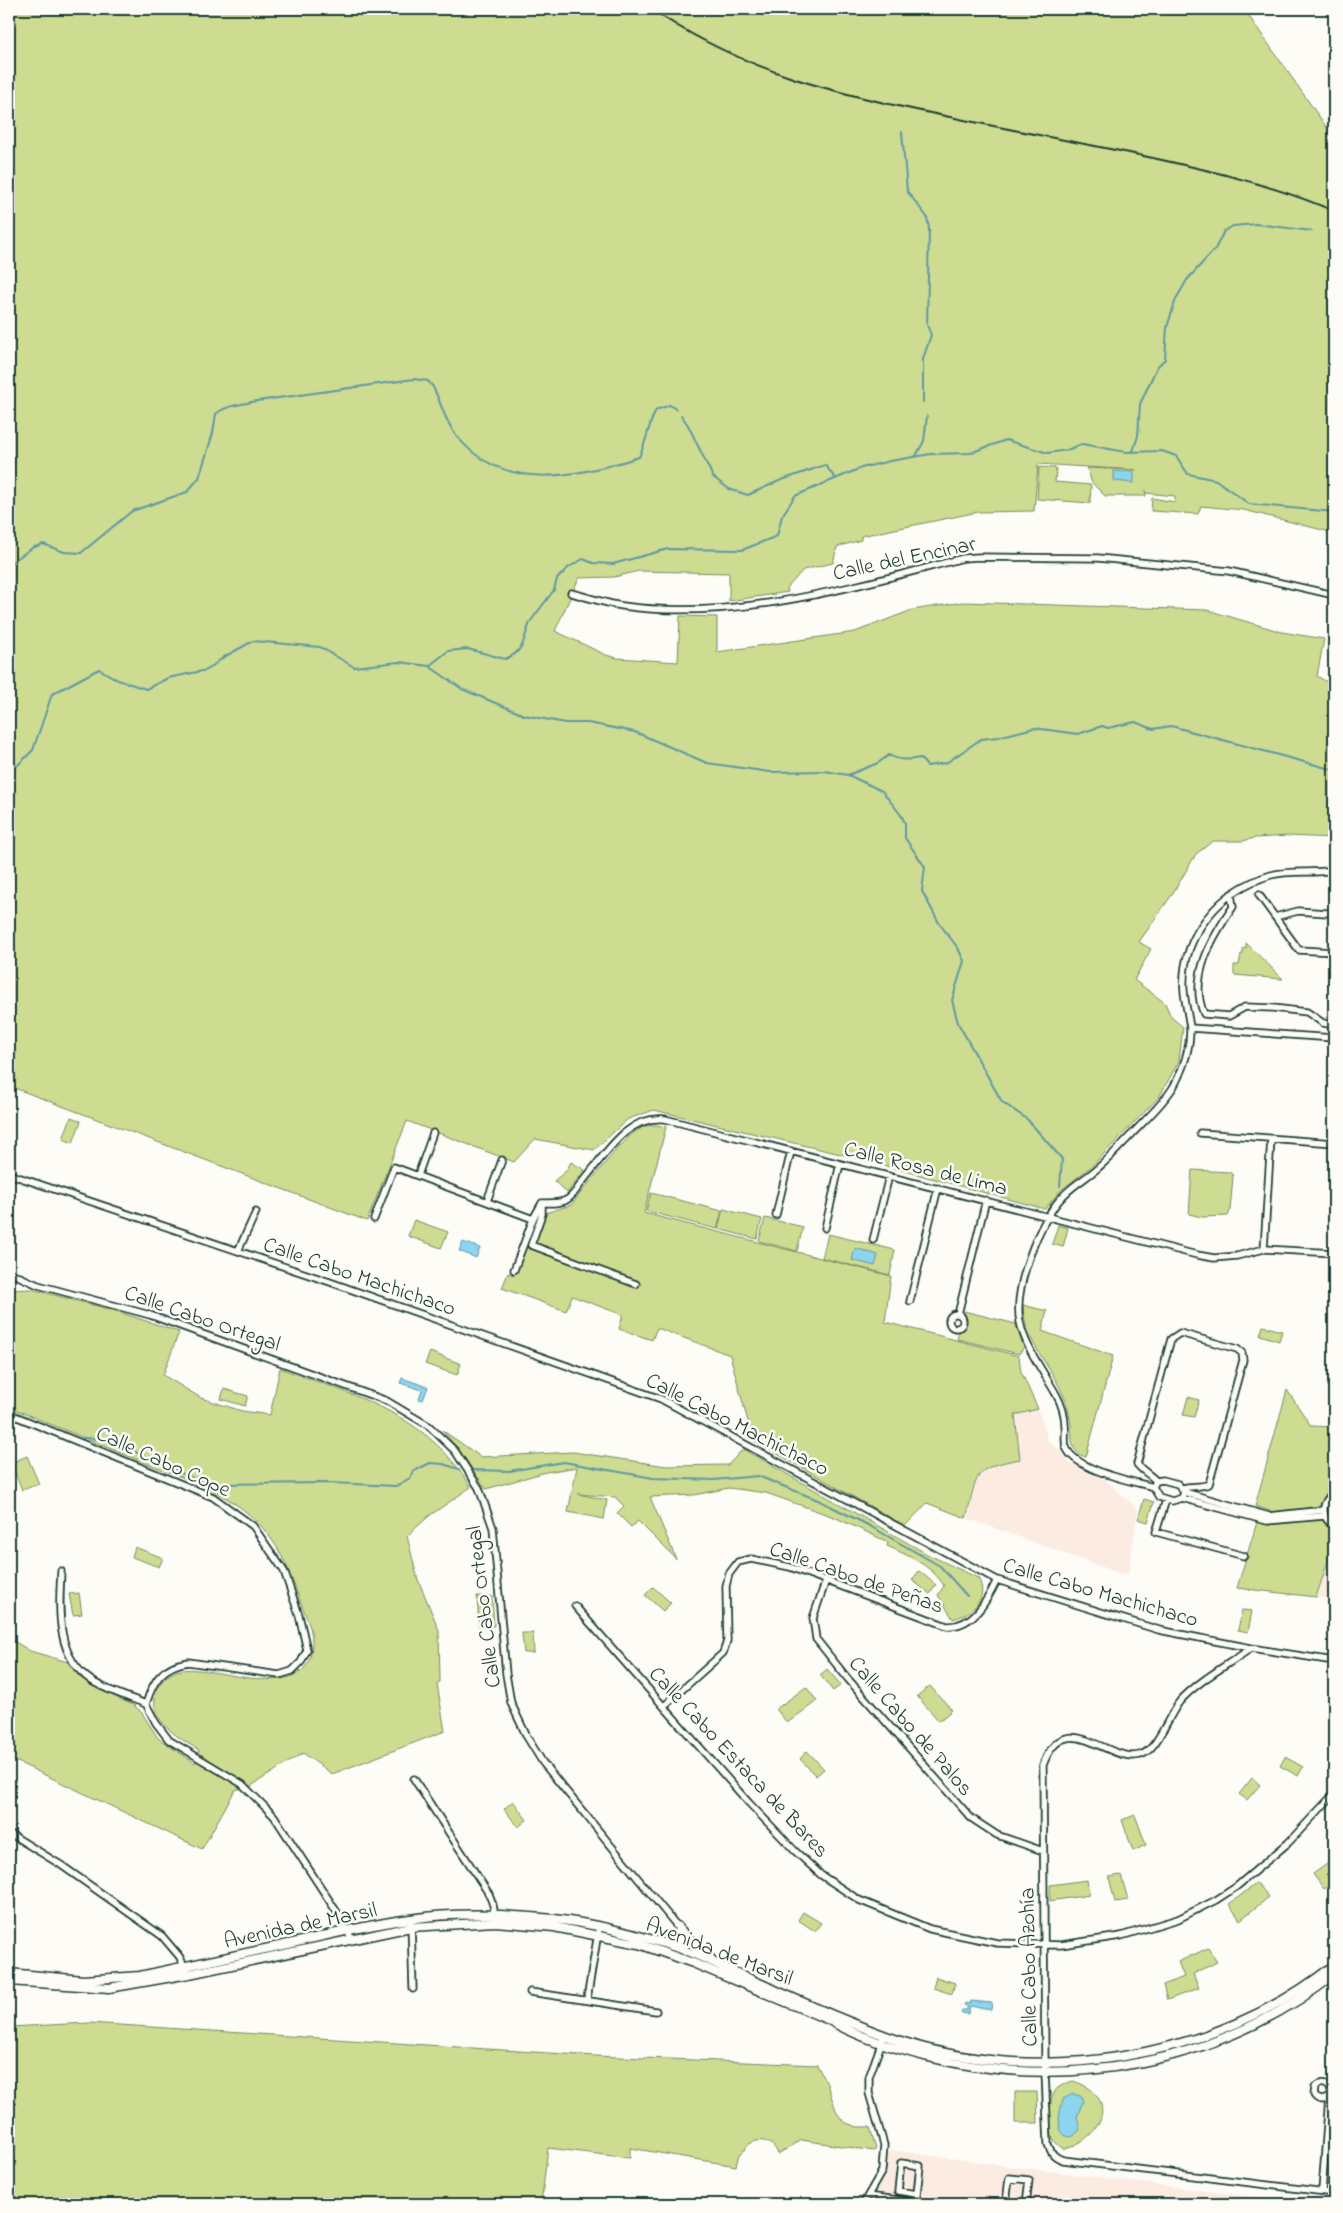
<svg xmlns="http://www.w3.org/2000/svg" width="1343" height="2213" font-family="'Indie Flower',sans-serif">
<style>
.built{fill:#fcebe1}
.green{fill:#cddc90;stroke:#768c62}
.water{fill:#8dd4ef;stroke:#6198a4}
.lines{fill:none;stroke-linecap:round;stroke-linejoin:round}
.stream{stroke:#6198a4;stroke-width:2}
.street-casing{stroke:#1f3d34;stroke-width:9}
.secondary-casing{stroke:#1f3d34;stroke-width:11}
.street{stroke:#fdfcf7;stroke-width:5.5}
.secondary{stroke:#fdfcf7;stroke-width:8}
.rail{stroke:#1f3d34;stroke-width:2}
.labels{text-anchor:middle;stroke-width:5;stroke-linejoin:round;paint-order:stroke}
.street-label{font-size:22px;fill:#1f3d34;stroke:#fdfcf7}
</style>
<rect width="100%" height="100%" fill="#fdfcf7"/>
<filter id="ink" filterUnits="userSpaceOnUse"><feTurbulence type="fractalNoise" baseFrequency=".02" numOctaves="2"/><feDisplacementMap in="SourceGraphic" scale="10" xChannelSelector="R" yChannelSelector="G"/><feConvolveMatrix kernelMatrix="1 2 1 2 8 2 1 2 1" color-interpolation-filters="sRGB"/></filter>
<g filter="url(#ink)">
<path class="built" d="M1038 1409 1048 1440 1062 1452 1070 1463 1104 1479 1138 1509 1128 1574 1119 1573 966 1518 979 1474 993 1464 1020 1459 1015 1415Z
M1334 1547V1599L1316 1597 1326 1570Z
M890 2150 1039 2170 1310 2204H869Z"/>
<path class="green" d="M9 9H1244L1334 138V533L1244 510 1201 506 1198 514 1151 511 1152 498 1175 502V496L1146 493 1145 490 1146 496H1105L1092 483 1087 468 1136 470 1038 464 1034 511 978 512 861 536V540L837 547 833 563 803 570 787 588 788 592 729 601V573L639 571 614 577 579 578 555 631 606 655 617 658 678 662 680 616 717 617V652L855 632 912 610 963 602 1207 610 1282 632 1324 639 1317 676 1334 686V838L1288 836 1255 838 1242 841H1213L1196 854 1171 896 1139 942 1151 949 1134 980 1165 1003 1171 1017 1183 1027 1179 1061 1159 1097 1093 1165 1060 1191 1045 1209 853 1157 654 1110 628 1119 594 1150 535 1139 514 1162 407 1121 367 1221 9 1086Z
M1039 467 1056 468 1055 482 1091 485 1090 503 1037 499Z
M1246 943 1283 979 1234 975V965H1239L1241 954H1243V948L1246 949Z
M71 1117 81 1121 73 1143 63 1139Z
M656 1125 666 1127 644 1213 891 1276 885 1322 1019 1356 1021 1372 1038 1409 1015 1415 1020 1459C972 1468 978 1473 966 1518L927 1503 905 1526 753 1440 730 1355 657 1328 652 1340 619 1329 623 1315 572 1296 566 1311 502 1288 508 1273 514 1275 537 1213 542 1214 571 1205 615 1151 632 1134 645 1126Z
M571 1162 585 1170 567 1193 554 1181 566 1171Z
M1192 1170 1230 1172 1233 1176 1230 1211 1228 1216 1202 1217 1189 1214Z
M651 1193 722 1211 717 1229 646 1211Z
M723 1209 762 1219 757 1239 718 1229Z
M765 1218 803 1227 797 1251 759 1241Z
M414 1220 448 1232 441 1248 408 1236Z
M1058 1225 1068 1228 1063 1247 1052 1244Z
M828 1234 895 1250 890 1275 822 1258Z
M31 1289 116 1311 179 1332 163 1375 201 1398 242 1411 270 1415 280 1368C357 1397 425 1412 471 1487L429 1516 407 1536 417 1577 439 1630 440 1682 437 1684 445 1731 332 1774 303 1753 251 1786 235 1790 202 1849 9 1758V1638L30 1651 68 1662 90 1685 135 1706 142 1713 158 1738 195 1763 199 1750C177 1737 144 1718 158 1688 163 1678 171 1672 181 1670 216 1664 314 1710 312 1641 312 1627 304 1612 299 1598 289 1569 278 1542 255 1520 225 1491 184 1478 145 1463 100 1444 54 1426 9 1407V1290Z
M1023 1305 1047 1311 1042 1331 1113 1356 1086 1457C1070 1453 1072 1439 1071 1425 1070 1417 1068 1407 1065 1399 1052 1366 1024 1342 1023 1305Z
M964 1311 1016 1324 1024 1347 1019 1354 957 1339 959 1331 966 1325Z
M1263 1326 1282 1331 1279 1341 1260 1335Z
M430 1352 461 1364 457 1375 425 1364Z
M224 1389 248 1396 245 1406 221 1399Z
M1287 1390 1311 1426 1334 1427V1491L1326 1493 1321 1507 1273 1512 1255 1506Z
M1188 1397 1199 1400 1194 1417 1183 1415Z
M442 1430 481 1457 573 1452 666 1466 728 1465 743 1449 929 1555 978 1578C990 1598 972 1614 953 1619L938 1595 944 1586C933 1566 907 1555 887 1546L888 1542 834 1517 766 1493 729 1488 694 1495 650 1497 676 1559 638 1521 631 1527 617 1513 624 1506 615 1497 578 1494 607 1500 604 1519 568 1512 577 1467 546 1472 486 1489 460 1451Z
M27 1456 39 1484 22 1490 11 1463Z
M1144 1499 1154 1502 1148 1522 1138 1519Z
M1322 1519 1328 1528 1334 1531V1544L1316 1597 1237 1588 1257 1522 1268 1525Z
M135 1547 163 1558 159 1567 132 1557Z
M919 1571 936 1585 930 1594 912 1580Z
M653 1587 671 1603 663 1611 645 1595Z
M79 1593 82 1614 73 1615 69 1594Z
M477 1596H492L494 1626H479Z
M1242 1610 1252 1611 1248 1632 1238 1630Z
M522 1633H533L534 1653H524Z
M827 1669 841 1685 833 1691 820 1675Z
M930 1686 952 1710 939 1721 917 1696Z
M806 1687 817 1701 787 1723 776 1709Z
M807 1751 824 1769 816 1776 800 1759Z
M1285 1757 1303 1767 1298 1776 1280 1766Z
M1252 1778 1260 1785 1247 1800 1239 1794Z
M513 1801 527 1820 518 1827 504 1809Z
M1135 1815 1146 1845 1133 1851 1122 1820Z
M1334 1859V1882L1324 1889 1313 1874Z
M1121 1875 1128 1900 1115 1902 1109 1877Z
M1087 1880 1089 1895 1050 1901V1885Z
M1257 1883 1269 1897 1240 1920 1229 1904Z
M803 1912 821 1923 815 1931 798 1920Z
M1208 1948 1217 1962 1193 1974 1199 1988 1167 2000 1163 1985 1184 1977 1178 1962Z
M936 1977 955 1983 952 1994 933 1988Z
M89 2023 595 2056 817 2065 827 2084 837 2113 844 2122 857 2127H870L876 2149 874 2151 801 2140 778 2154C774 2143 763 2137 751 2143 746 2146 745 2151 739 2154L736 2166 630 2148V2158L548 2148 541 2204H9V2027Z
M1073 2081C1120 2095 1104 2138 1064 2149 1059 2146 1055 2143 1053 2138 1050 2131 1049 2100 1053 2093 1057 2087 1066 2083 1073 2081Z
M1015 2092H1037L1038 2123H1015Z"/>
<path class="water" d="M1114 471 1134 472V483L1114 481Z
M463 1242 480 1248 476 1258 459 1251Z
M855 1248 878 1255 875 1266 852 1260Z
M402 1378 428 1387 423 1400 419 1399 422 1390 400 1383Z
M971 2001 992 2003 991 2010 970 2006 968 2014 961 2013 962 2010H967V2006L964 2005 965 2003 970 2004Z
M1073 2094 1081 2096 1083 2101 1077 2117 1080 2130 1072 2137C1053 2137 1060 2110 1063 2099Z"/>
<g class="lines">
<path class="stream" d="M902 132 907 191 927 217 929 229 927 325 931 335 923 359V402
M681 415 688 425 713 477 729 489 748 495 779 481 825 465 836 479
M1133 451 1138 436 1140 404 1157 367 1165 359 1167 327 1176 299 1187 280 1215 249 1224 231 1233 226 1256 224 1312 231
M916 456 924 441 927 416
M9 564 32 548 43 544 64 552 81 553 132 511 187 492 199 478 213 433 216 414C226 405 244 404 257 401L414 379 428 381 433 387C441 402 445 422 456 435 502 494 577 477 639 457 647 441 648 425 656 410L670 405 677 410
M429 666 448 651 468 649 505 659 515 654 522 646 530 622 554 590 557 579 569 567 583 559 593 563 613 564 668 549 742 550 777 536 782 516 795 496 861 468 890 461 931 454 970 453 1006 440 1048 453 1067 450 1082 444 1126 452 1162 451 1176 456 1188 474 1216 480 1249 504 1334 512
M9 774 33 750 52 694 99 669 118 680 146 689 168 678 207 670 224 657 253 641 320 647 354 667 399 662 429 666 462 689 524 715 565 723H588L635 732 707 763 770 772 825 771 848 775 882 791 901 815 905 823V838L925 867 922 891 939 923 958 948 964 961 952 1000 958 1023 1002 1102 1027 1119 1062 1159 1060 1186
M848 775 878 763 889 755C899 761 909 760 920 758L927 766 946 763 981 739 998 737 1034 728 1078 734 1102 726 1108 728 1135 722 1153 729 1171 726 1334 770
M83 1438C115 1436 174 1473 208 1484L332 1483 396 1486 410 1478 414 1471 430 1463 443 1464 459 1469
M473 1470 509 1471 564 1462 653 1478 714 1480 758 1476 818 1500 868 1525 940 1566 967 1596"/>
<g class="street-casing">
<path id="street" d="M571 593C588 597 606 604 623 606 737 622 855 586 964 558L979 557 1098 558 1229 571 1334 595
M1231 894 1233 907C1213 936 1188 977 1204 1014L1229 1016 1245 1007 1273 1008 1307 1012 1323 1023 1334 1025
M1259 895 1299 950 1334 952
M1275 917 1298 911 1327 913 1334 911
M1190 1028 1334 1038
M1200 1133 1334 1143
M9 1174 330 1282 661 1399 997 1580 1159 1630 1251 1648 1334 1661
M418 1175 433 1133
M487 1201 502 1160
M542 1203C550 1203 561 1204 568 1199 574 1195 579 1186 583 1181 605 1155 627 1115 665 1119L1197 1255 1214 1258 1237 1256 1264 1249 1334 1253
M542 1203V1214L531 1245 636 1284
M776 1215 791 1151
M374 1219 394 1167 533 1219 542 1203
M825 1228 840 1164
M873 1240 889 1176
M1264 1249 1271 1139
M238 1251 256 1212
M514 1270 533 1219
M9 1272 38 1285 150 1315 387 1401 429 1426 455 1451 479 1488 493 1528 506 1674 511 1703 527 1737 543 1763 677 1926
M910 1301 938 1188
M949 1321a7 7 0 1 1 14 0a7 7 0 1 1-14 0Z
M958 1314 986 1200
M9 1416H15L213 1497 253 1526 284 1571 299 1615 307 1650 301 1662 292 1671 279 1675 188 1662C162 1666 153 1681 146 1704L156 1723 169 1740 242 1784 274 1816 342 1920 351 1938
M1163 1480 1178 1484 1184 1492 1182 1498 1172 1501 1159 1497 1153 1487 1156 1481Z
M1156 1481C1150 1474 1143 1472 1137 1464L1171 1339 1180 1333 1237 1349 1242 1353 1243 1360 1209 1484C1200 1488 1192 1485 1183 1488
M1153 1487C1132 1481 1074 1470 1066 1447 1064 1441 1066 1433 1065 1426 1065 1416 1061 1403 1056 1394 1043 1371 1025 1347 1020 1322 1013 1289 1039 1220 1063 1196 1073 1185 1088 1177 1099 1167 1111 1157 1121 1145 1132 1134 1146 1119 1163 1104 1174 1086 1183 1069 1190 1048 1190 1029 1189 1017 1185 1004 1184 991 1180 936 1220 890 1271 875 1291 870 1314 874 1334 870
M1184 1492 1269 1516 1324 1510
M1334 1494C1320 1502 1321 1518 1334 1526
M1182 1498 1267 1521 1324 1516
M1166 1500 1156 1532 1244 1556
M61 1571C59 1609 55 1657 92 1681 108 1691 128 1697 146 1704
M826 1580 813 1618 816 1639 848 1679 971 1818 997 1835 1043 1851
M575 1606 749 1803 795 1851 821 1875 859 1900 930 1929 997 1943 1061 1945 1121 1936 1178 1919 1216 1900 1236 1887 1288 1843 1334 1794
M1251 1648C1228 1665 1199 1680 1180 1701 1168 1716 1157 1751 1140 1755 1108 1764 1065 1704 1043 1765L1045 2072 1048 2144C1051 2153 1054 2157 1063 2160L1334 2193
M664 1706 723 1653 727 1641 726 1586 729 1574 738 1562 751 1559 790 1567 947 1626C973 1627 987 1601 997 1580
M414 1779 489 1894 493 1905 495 1917
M9 1833 61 1865 162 1936 179 1956 189 1974
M411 1923 413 1989
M530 1992 656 2011
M587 1999 599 1927
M1322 2191 1329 2097C1334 2086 1323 2079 1315 2087L1314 2095C1318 2101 1324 2101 1329 2097
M868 2196 927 2204
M916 2203 920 2166 901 2163 898 2191 917 2194
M863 2204 882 2171 884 2145 869 2093V2077L884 2036
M1006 2204 1009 2178 1029 2180 1026 2204"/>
</g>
<g class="secondary-casing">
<path id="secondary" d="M677 1926 686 1936 687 1940
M678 1932 680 1944 685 1951
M686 1936 712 1960
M9 1973 83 1980 140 1976C191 1965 242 1954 293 1943 332 1934 371 1924 410 1919 457 1912 506 1914 554 1919 597 1924 640 1935 681 1949 701 1956 720 1966 739 1974 788 1996 838 2019 889 2037 1033 2089 1215 2061 1334 1965
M9 1981 109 1988 189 1974 411 1927 495 1922 554 1927 639 1944 693 1963 829 2020C860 2038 894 2048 928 2057 1068 2092 1219 2064 1334 1975"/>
</g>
<use href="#street" class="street"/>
<use href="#secondary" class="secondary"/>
<path class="rail" d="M651 9C746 73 840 95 950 117 1007 129 1064 140 1120 151 1195 167 1263 181 1334 211"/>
</g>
</g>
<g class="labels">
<g class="street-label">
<text transform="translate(904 557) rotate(-12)" y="8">Calle del Encinar</text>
<text transform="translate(926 1167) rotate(14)" y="8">Calle Rosa de Lima</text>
<text transform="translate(360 1275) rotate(19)" y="8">Calle Cabo Machichaco</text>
<text transform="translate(203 1317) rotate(19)" y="8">Calle Cabo Ortegal</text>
<text transform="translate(738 1423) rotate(27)" y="8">Calle Cabo Machichaco</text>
<text transform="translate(164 1460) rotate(24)" y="8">Calle Cabo Cope</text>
<text transform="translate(857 1576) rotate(19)" y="8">Calle Cabo de Peñas</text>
<text transform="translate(1101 1591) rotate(16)" y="8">Calle Cabo Machichaco</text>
<text transform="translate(482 1607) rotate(-97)" y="8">Calle Cabo Ortegal</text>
<text transform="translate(912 1725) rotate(49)" y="8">Calle Cabo de Palos</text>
<text transform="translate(740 1761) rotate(47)" y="8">Calle Cabo Estaca de Bares</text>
<text transform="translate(300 1924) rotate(-12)" y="8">Avenida de Marsil</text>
<text transform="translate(720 1950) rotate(21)" y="8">Avenida de Marsil</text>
<text transform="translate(1027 1967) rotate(-91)" y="8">Calle Cabo Azohía</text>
</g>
</g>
<rect width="1343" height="2213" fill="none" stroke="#fdfcf7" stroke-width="30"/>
<rect x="15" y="15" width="1313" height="2183" fill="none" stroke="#1f3d34" stroke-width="2" filter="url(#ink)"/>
</svg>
